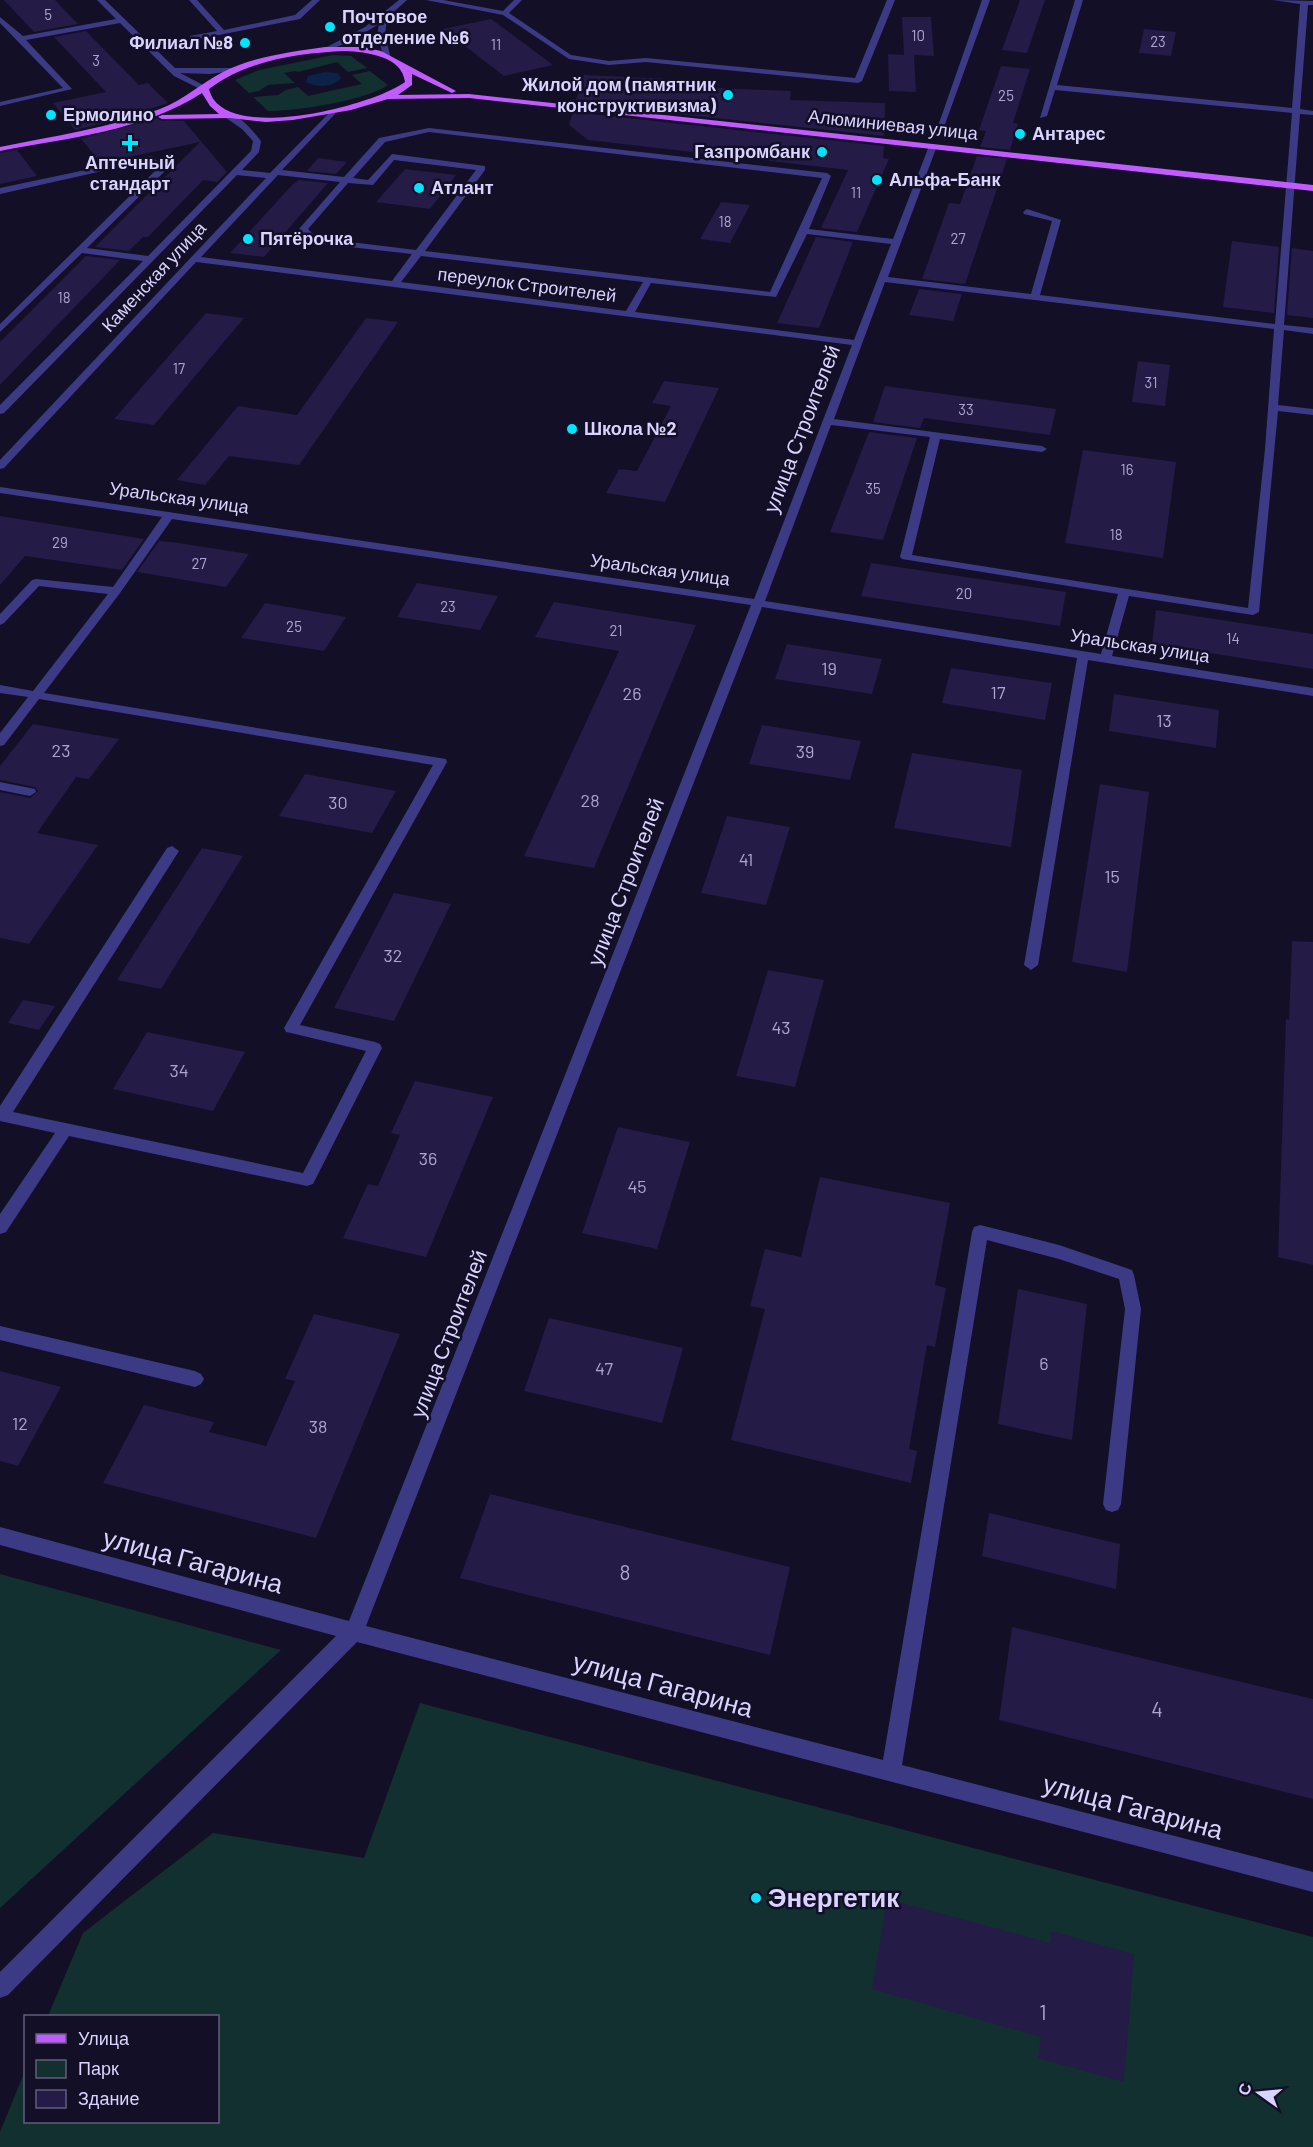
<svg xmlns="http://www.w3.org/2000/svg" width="1313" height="2147" font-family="Barlow,sans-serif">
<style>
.green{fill:#12302f}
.water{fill:#0c2248}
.building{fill:#241b47}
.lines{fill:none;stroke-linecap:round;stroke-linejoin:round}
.minor{fill:#3d3a85;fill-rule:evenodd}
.major{fill:#c25bff;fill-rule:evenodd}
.poi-dot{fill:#00e5ff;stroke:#130f26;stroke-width:2}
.labels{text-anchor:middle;stroke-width:5;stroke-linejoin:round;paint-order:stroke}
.far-number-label{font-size:15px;fill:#aca6d1}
.far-poi-label{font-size:18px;font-weight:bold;fill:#d9d4ff;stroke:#130f26;text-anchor:start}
.far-street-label{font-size:18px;fill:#d9d4ff;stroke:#130f26}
.number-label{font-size:18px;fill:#aca6d1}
.street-label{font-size:21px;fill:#d9d4ff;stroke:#130f26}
.near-number-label{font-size:21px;fill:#aca6d1}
.near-street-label{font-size:26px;fill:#d9d4ff;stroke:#130f26}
.near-poi-label{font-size:26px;font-weight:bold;fill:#d9d4ff;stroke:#130f26;text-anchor:start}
</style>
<rect width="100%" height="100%" fill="#130f26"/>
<path class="green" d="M333 55 351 56 367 68 348 72 337 62 298 72 295 71 284 73 295 83 268 85 259 91 249 93 235 80 259 70Z
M370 71 388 85C365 101 296 111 268 111L253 97 278 95 286 90 298 87 308 96 362 84 352 75Z
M0 1574 281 1650 0 1908Z
M420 1703 1313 1937V2147H0V2132L25 2071 26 2122H218V2016H48L83 1933 213 1833 364 1858Z"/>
<path class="water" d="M325 72 337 73 341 78C332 88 317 88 306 82L308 76Z"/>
<path class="building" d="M4 0H55L78 24 34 32Z
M1020 0H1045L1027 53 1002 50Z
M902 17H931L934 56 914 55 916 92 889 91 888 54 904 55Z
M491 19 553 65 504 76 443 29Z
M1144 29 1176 32 1171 56 1139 53Z
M86 31 139 85 148 83 168 103 120 119 75 130 53 103 106 92 54 37Z
M1001 66 1030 69 1013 123 1018 124 1010 150 980 147 986 131 979 130Z
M584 75 670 79 668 86 791 91 790 100 885 103 884 136 575 103Z
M573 112 884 146 883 158 889 159 857 232 821 228 848 170 588 140 569 125Z
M156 118 162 121H184L227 172 217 182 203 180 148 237H143L129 251 95 247 200 142 101 163 81 139Z
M17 150 37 176 0 184V153Z
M977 156 1007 159 965 284 922 279 949 203 960 204Z
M318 158 347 162 336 174 307 171Z
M405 169 456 175 430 209 376 202Z
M299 180 328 183 264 257 230 253 293 184Z
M721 202 750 205 730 243 700 239Z
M816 237 853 242 819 328 777 323Z
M1232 241 1279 247 1274 313 1223 307Z
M1292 248 1313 251V318L1287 315Z
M86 256 120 260 0 385V342Z
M919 289 962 294 953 321 909 315Z
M206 313 244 318 154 425 114 419Z
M366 318 398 322 299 465 229 456 205 485 177 480 238 406 297 415Z
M1138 361 1170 365 1165 406 1132 402Z
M664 381 719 388 665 502 606 493 619 469 637 471 671 406 652 403Z
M885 386 1056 409 1050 435 924 418 920 428 873 422Z
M869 432 917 438 883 540 830 532Z
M1083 450 1176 462 1163 558 1065 543Z
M0 516 144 539 122 570 25 556 0 585Z
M159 541 172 542 249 554 226 587 137 572Z
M871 563 1066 592 1060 626 861 596Z
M417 583 498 596 480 630 397 617Z
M554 602 696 625 594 868 524 856 619 651 535 637Z
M265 603 346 617 324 651 241 638Z
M1156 610 1313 634V669L1152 644Z
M787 644 882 659 872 694 775 679Z
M951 668 1052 683 1045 720 942 703Z
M1114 694 1219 710 1216 748 1109 731Z
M33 724 119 739 89 779 76 777 37 833 98 845 29 944 0 938V792L30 798 38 791 35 787 0 780V766Z
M762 725 861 741 850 780 749 764Z
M912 753 1022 770 1011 847 894 828Z
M305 774 396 791 372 833 279 816Z
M1100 784 1149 792 1127 972 1072 962Z
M727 816 790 827 766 905 701 893Z
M202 848 243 856 161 989 117 980Z
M394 893 451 904 394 1021 334 1008Z
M1292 941 1313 942V1265L1278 1257 1286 1019 1289 1020Z
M768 970 824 980 795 1087 736 1076Z
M23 1000 55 1006 39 1030 8 1023Z
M147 1032 245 1052 213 1111 113 1089Z
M415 1081 493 1097 426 1257 343 1238 368 1184 378 1186 400 1135 391 1133Z
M618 1127 690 1142 657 1249 582 1233Z
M820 1177 950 1203 935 1285 946 1288 935 1347 927 1345 909 1449 917 1451 911 1483 731 1440 765 1309 750 1306 765 1249 801 1257Z
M1018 1289 1087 1304 1072 1440 998 1424Z
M314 1314 400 1334 316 1538 103 1483 144 1405 214 1422 209 1432 266 1446 295 1381 285 1379Z
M549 1318 683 1348 662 1423 524 1391Z
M0 1371 61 1387 18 1466 0 1461Z
M490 1494 790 1567 770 1655 460 1578Z
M989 1513 1120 1544 1116 1589 982 1556Z
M1012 1627 1313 1699V1799L999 1720Z
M887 1899 1050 1943 1051 1931 1134 1954 1124 2082 1038 2058 1041 2037 872 1989Z"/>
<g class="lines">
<path class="minor" d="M97 0H105L175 68H235L239 70 210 74 180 73 209 88 202 90 174 76 120 23 26 40 72 89 0 106V102L63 88 0 23V17L23 36 116 19Z
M189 0H197L224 30 295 15 312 0H320L300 19 193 40H190V36L217 31Z
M399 0H407L387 18 385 35 391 59 384 57 377 35 379 24 351 41 327 51 323 49 365 27Z
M426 0H443L503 11 514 0H522L509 13 571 55 609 61 646 58 855 78 887 0H895L862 81 858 83 646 62 609 65 569 59 503 15Z
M982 0H990L944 127 937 129Z
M1075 0H1083L1057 85 1292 108 1300 4 1273 0 1313 1V5H1308L1300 109 1313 111V115L1300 114 1284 325 1313 328V334L1284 330 1278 405 1313 409V415L1278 411 1259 612 1253 615 1129 596 1112 656 1313 688V696L1088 660 1038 965 1031 970 1024 965 1077 658 762 607 366 1626 883 1760 972 1232 974 1227 980 1225 1059 1245 1132 1270 1134 1275 1141 1309 1121 1504 1118 1510 1112 1512 1106 1510 1103 1504 1125 1309 1119 1279 1059 1259 987 1240 902 1765 1313 1872V1892L357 1642 8 1995 0 1998V1972L336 1636 0 1545V1527L349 1621 751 605 172 519 120 593 44 693 446 759 447 762 300 1025 375 1042 380 1044 382 1048 313 1184 307 1186 69 1136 6 1232 0 1234V1214L55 1133 0 1121V1106L167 848 172 846 179 851 13 1112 303 1173 366 1051 291 1033 286 1032 284 1028 433 765 39 699 4 745 0 746V733L28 697 0 693V685L33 691 108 594 39 586 4 623 0 625V614L32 580 36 579 113 587 162 517 0 493V487L754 599 852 345 196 262 4 468 0 469V460L266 178 237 175 4 413 0 414V405L143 261 82 253 0 332V324L156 170 147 161 0 194V188L152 156 164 168V172L87 248 148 256 251 151 253 141 242 129 226 118V114C240 114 253 131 261 141L259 152 242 170 270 173 332 110H335V114L282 170 344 177 379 138 429 128 827 173 831 176 809 229 893 239 929 146 933 144 937 146 888 277 1031 294 1052 221 1024 214 1023 212 1027 209 1061 220 1040 295 1275 324 1292 113 1055 90 1047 116 1040 118ZM429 132 822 178 770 292 425 251 485 170V166L392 154 368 180 353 178 385 142ZM394 160 476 170 416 250 317 238 308 229 348 183 373 185ZM278 175 340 182 299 229 314 243 412 254 392 281 201 257ZM807 234 891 244 854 340 635 312 651 283 776 297ZM421 256 643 282 626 311 401 282ZM885 282 1274 329 1265 449 1248 608 912 555 940 439 1042 452 1047 449 1042 446 834 419ZM831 425 930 437 900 557 902 559 1118 594 1101 654 765 601Z
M0 782 35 789 36 792 30 796 0 790Z
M0 1326 195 1371 201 1374 204 1379 201 1384 195 1387 0 1340Z"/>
<path class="major" d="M325 47H363L381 51 456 91 452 93 412 74V85L398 95 469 94 1313 185V191L469 98 388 99 351 110 293 120 266 122 230 118 162 119 158 117 162 115 219 114 210 106 202 93C144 131 67 138 0 151V147C54 136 109 128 160 109 184 100 201 83 223 72 254 56 292 52 325 47ZM345 51C367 52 402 56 405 82 373 106 222 145 209 89 247 60 299 53 345 51Z"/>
</g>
<g class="poi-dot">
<circle cx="330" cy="27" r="6"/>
<circle cx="245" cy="43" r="6"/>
<circle cx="728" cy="95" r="6"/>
<circle cx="51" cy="115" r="6"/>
<circle cx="1020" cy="134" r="6"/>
<path d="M127 134h6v6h6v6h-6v6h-6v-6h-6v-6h6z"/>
<circle cx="822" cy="152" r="6"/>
<circle cx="877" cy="180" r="6"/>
<circle cx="419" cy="188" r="6"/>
<circle cx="248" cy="239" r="6"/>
<circle cx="572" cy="429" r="6"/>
<circle cx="756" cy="1898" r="6"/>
</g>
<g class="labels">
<g class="far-number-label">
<text x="48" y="20">5</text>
<text x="918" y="41">10</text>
<text x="1158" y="47">23</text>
<text x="496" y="50">11</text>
<text x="96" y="66">3</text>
<text x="1006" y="101">25</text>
<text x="856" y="198">11</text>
<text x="725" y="227">18</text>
<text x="958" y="244">27</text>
<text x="64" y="303">18</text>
<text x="179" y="374">17</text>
<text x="1151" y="388">31</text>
<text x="966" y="415">33</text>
<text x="1127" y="475">16</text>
<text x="873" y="494">35</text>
<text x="1116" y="540">18</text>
<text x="60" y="548">29</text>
<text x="199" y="569">27</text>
<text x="964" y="599">20</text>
<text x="448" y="612">23</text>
<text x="294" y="632">25</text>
<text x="616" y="636">21</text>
<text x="1233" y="644">14</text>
</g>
<g class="far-poi-label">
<text x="342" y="23">Почтовое<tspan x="342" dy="21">отделение №6</tspan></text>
<text x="233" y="49" text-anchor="end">Филиал №8</text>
<text x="716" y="91" text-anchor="end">Жилой дом (памятник<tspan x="716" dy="21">конструктивизма)</tspan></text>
<text x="63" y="121">Ермолино</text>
<text x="1032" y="140">Антарес</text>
<text x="810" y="158" text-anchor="end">Газпромбанк</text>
<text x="130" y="169" text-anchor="middle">Аптечный<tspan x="130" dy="21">стандарт</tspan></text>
<text x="889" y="186">Альфа-Банк</text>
<text x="431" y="194">Атлант</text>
<text x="260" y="245">Пятёрочка</text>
<text x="584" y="435">Школа №2</text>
</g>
<g class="far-street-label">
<text transform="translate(893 125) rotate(6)" y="6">Алюминиевая улица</text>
<text transform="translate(154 277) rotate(-47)" y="6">Каменская улица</text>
<text transform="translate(527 285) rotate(7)" y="6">переулок Строителей</text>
<text transform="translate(179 498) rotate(8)" y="6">Уральская улица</text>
<text transform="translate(660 570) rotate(8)" y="6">Уральская улица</text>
<text transform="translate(1140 646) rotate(9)" y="6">Уральская улица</text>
</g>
<g class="number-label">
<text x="829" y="675">19</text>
<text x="998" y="699">17</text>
<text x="632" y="700">26</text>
<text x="1164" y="727">13</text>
<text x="61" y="757">23</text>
<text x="805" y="758">39</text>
<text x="590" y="807">28</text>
<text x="338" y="809">30</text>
<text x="746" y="866">41</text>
<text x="1112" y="883">15</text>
<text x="393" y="962">32</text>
<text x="781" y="1034">43</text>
<text x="179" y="1077">34</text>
<text x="428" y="1165">36</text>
<text x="637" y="1193">45</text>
<text x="1044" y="1370">6</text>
<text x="604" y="1375">47</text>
<text x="20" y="1430">12</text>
<text x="318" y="1433">38</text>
</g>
<g class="street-label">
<text transform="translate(802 429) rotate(-69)" y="7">улица Строителей</text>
<text transform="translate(626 882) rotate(-69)" y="7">улица Строителей</text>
<text transform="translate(449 1334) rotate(-69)" y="7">улица Строителей</text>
</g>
<g class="near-number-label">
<text x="625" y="1580">8</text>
<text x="1157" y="1717">4</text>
<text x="1043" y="2020">1</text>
</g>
<g class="near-street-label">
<text transform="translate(193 1561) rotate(15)" y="9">улица Гагарина</text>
<text transform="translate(663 1685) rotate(15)" y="9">улица Гагарина</text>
<text transform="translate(1133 1807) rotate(15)" y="9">улица Гагарина</text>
</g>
<g class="near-poi-label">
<text x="768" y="1907">Энергетик</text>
</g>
</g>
<rect x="24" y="2015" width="195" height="108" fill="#130f26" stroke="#625e7d" stroke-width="1.5"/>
<rect x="36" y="2034" width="30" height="9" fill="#c25bff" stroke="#625e7d" stroke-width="1.5"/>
<text x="78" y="2045" font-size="18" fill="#d9d4ff">Улица</text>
<rect x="36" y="2060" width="30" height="18" fill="#12302f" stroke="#625e7d" stroke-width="1.5"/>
<text x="78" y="2075" font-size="18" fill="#d9d4ff">Парк</text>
<rect x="36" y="2090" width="30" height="18" fill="#241b47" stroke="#625e7d" stroke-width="1.5"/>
<text x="78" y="2105" font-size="18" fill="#d9d4ff">Здание</text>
<g transform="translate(1259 2093) rotate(285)" stroke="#130f26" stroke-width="4.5" paint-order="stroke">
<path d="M0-4.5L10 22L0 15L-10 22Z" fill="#d9d4ff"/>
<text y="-9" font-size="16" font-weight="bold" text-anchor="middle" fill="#d9d4ff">С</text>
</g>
</svg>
